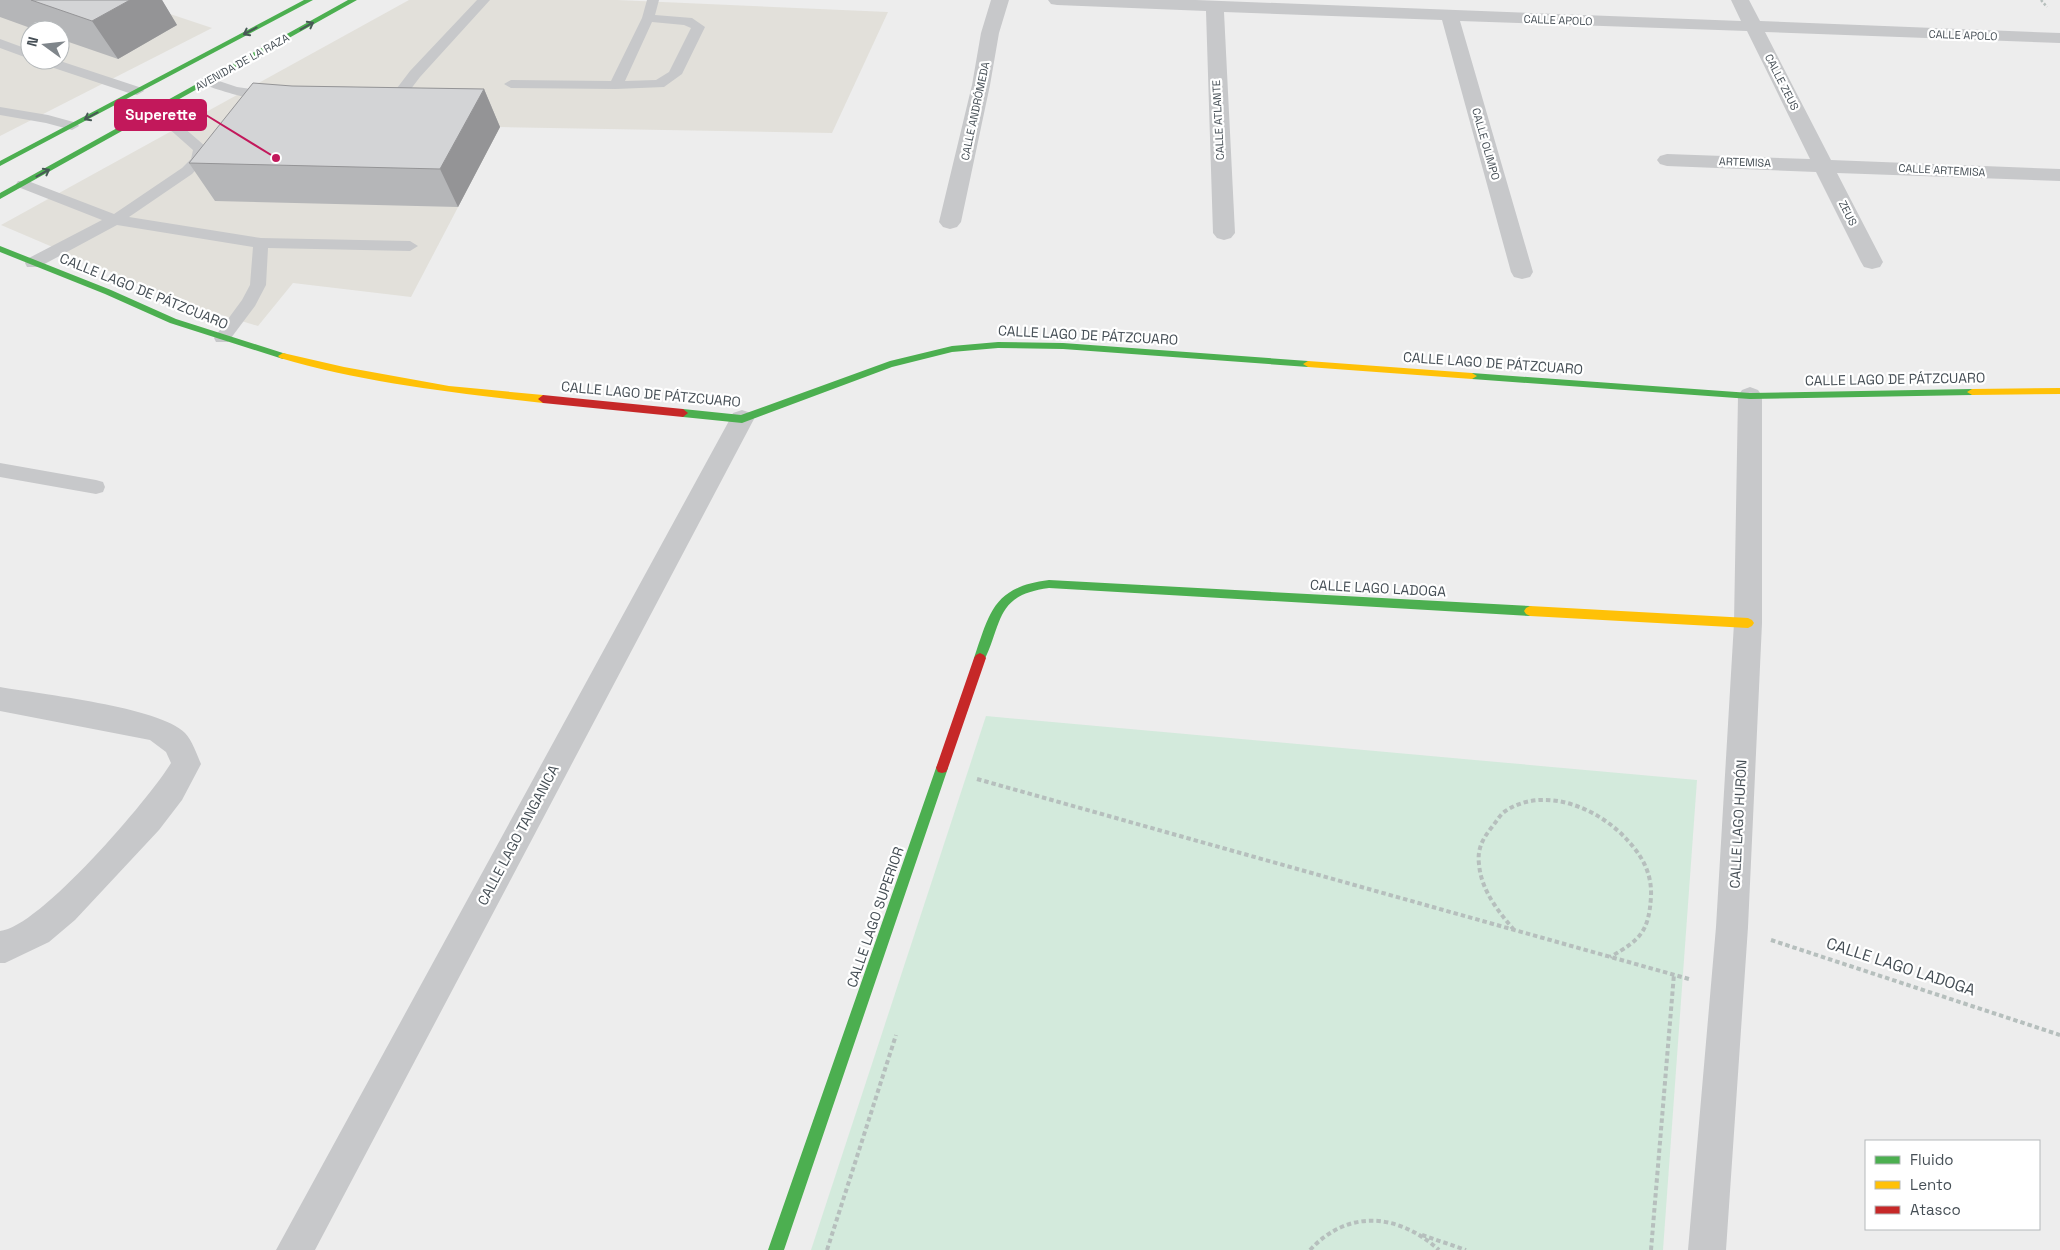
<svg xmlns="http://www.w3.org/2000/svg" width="2060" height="1250" font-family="'Space Grotesk',sans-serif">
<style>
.commercial{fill:#e2e0da;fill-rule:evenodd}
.green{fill:#d3eadc}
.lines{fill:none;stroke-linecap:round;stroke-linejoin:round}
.path-far1{stroke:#b6bfbd;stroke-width:2.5;stroke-dasharray:2.5 2;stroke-linecap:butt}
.path{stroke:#b6bfbd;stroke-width:4;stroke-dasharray:4.5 3;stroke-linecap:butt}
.lane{fill:#c7c8ca;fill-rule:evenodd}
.street{fill:#c7c8ca;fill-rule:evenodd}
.fast{fill:#4caf50;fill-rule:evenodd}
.slow{fill:#ffc107;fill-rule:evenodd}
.jam{fill:#c62828;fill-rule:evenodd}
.wall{fill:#b5b6b8}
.shaded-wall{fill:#949496}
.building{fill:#d3d4d6;stroke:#949496}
.oneway{stroke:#475955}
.labels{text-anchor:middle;stroke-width:4.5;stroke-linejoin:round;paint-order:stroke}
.far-street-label{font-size:11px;fill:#464f56;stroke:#fff}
.street-label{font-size:14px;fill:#464f56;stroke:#fff}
.near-street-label{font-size:16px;fill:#464f56;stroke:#fff}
.leader{fill:none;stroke:#c2185b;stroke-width:2}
.callout-dot{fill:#c2185b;stroke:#fff;stroke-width:2}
.callout{fill:#c2185b;stroke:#c2185b;stroke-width:2}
.callout-label{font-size:15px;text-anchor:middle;font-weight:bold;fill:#fff}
</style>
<rect width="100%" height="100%" fill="#ededed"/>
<path class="commercial" d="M0 0H128L212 28 0 136ZM30 30H60V60H30Z
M409 0H617L888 12 832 133 500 127 411 297 293 283 258 326 186 304 1 225Z"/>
<path class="green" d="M986 716 1697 780 1663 1250H811Z"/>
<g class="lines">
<path class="path-far1" d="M2041 0 2047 7"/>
<path class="path" d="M977 779 1689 979
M1514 930C1498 911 1481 890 1479 864 1477 849 1483 838 1492 827 1496 822 1500 815 1504 812 1544 784 1601 809 1629 842 1643 857 1652 875 1651 896 1649 932 1640 940 1610 957
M1771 940 2060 1035
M1422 1235 1466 1250
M827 1250 896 1035
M1310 1250C1349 1208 1399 1214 1439 1250
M1651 1250 1674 974"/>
<path class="lane" d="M477 0H490L420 77 401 102 389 108H379L377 105 391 96 410 71Z
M647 0H659L655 15 692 18 705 27 682 74 664 87 616 89 511 88 504 84 511 80 611 81 642 18ZM652 22 684 25 691 28 669 72 656 80 625 81Z
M0 39 30 50V59L0 48Z
M37 60H57L142 88 144 91 137 95 132 94 39 63Z
M207 77 237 87 277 93 279 96C269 108 216 89 202 84L200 81 202 78Z
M0 107 48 115 77 123 79 126 72 130 46 123 0 115Z
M156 107 161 108 205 146 207 149 205 160 192 174 129 217 261 238 410 241 418 246 410 251 268 248 266 285 255 306 228 342H216L214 338 242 300 250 285 253 247 117 225 39 267H27L25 263 27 259 102 220 18 187 16 184 18 181H28L114 214 182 168 191 159 193 150 149 111Z
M0 463 96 480 103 482 105 487 103 492 96 494 0 477Z"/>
<path class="street" d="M991 0H1009L999 33 990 85 961 222 957 227 950 229 943 227 939 222 972 85 981 33Z
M1048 0H1196L1741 21 1731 0H1749L1760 21 2060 33V43L1765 32 1831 160 2060 169V181L1837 173 1883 262 1880 267 1872 269 1864 267 1861 262 1816 172 1667 166 1660 164 1657 160 1660 156 1667 154 1810 159 1747 31 1460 21 1533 272 1530 277 1522 279 1514 277 1511 272 1442 20 1224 12 1235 233 1231 238 1224 240 1217 238 1213 233 1206 11 1057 5 1051 4Z
M1750 387 1758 390 1762 396V623L1748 927 1726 1250H1688L1716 927 1734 623 1738 396 1742 390Z
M742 410 751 413 754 419 315 1250H276L730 419 733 413Z
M0 687C40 694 160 707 185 733 192 740 197 755 201 764L182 800 159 830 75 920 49 942 5 963H0V931C39 928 150 798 171 763L166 752 150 740 0 711Z"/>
<path class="fast" d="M304 0H313L0 166V161Z
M348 0H357L0 199V193Z
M0 246 111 290 176 319 286 354 288 356 283 359 170 323 105 294 0 252Z
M998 342 1063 343 1308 361 1313 364 1308 367 1063 349 998 348 952 352 892 367 742 423 683 417 678 413 683 409 741 415 890 361 952 346Z
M1472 373 1750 393 1972 389 1977 392 1972 395 1750 399 1472 379 1467 376Z
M1049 580 1530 606 1534 608 1536 611 1534 614 1530 616 1049 588C995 595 1003 622 984 661L980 663 976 661 974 658C990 611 994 587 1049 580Z
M942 763 946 764 948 768 784 1250H768L936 768 938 764Z"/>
<path class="slow" d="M283 353 344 367 449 386 543 395 548 399 543 403C455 393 365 383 280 358L278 356Z
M1308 361 1472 373 1477 376 1472 379 1308 367 1303 364Z
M2060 388V394L1972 395 1967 392 1972 389Z
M1530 606 1748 618 1752 620 1754 623 1752 626 1748 628 1530 616 1526 614 1524 611 1526 608Z"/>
<path class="jam" d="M543 395 683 409 688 413 683 417 543 403 538 399Z
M980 653 984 655 986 658 948 768 946 772 942 773 938 772 936 768 974 658 976 655Z"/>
</g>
<path class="wall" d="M0 0H162L177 25 118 59 60 39V30H36L0 17Z
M292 86 484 89 500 127 458 207 215 201 189 163Z"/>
<path class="shaded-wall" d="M130 0H162L177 25 118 59 92 21Z
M484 89 500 127 458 207 440 169Z"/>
<path class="building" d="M31 0H130L92 21Z
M253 83 292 86 484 89 440 169 189 163Z"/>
<defs><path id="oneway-shaft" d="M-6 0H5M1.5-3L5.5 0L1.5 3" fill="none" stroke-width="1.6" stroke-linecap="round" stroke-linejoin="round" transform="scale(1.25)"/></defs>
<g class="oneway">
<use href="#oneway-shaft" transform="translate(307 26) rotate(-29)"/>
<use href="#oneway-shaft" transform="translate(250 31) rotate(152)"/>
<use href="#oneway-shaft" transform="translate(91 116) rotate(152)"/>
<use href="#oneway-shaft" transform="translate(43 173) rotate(-29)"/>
</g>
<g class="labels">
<g class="far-street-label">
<text transform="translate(1558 20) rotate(2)" y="4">CALLE APOLO</text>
<text transform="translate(1963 35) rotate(2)" y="4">CALLE APOLO</text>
<text transform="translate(242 62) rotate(-29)" y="4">AVENIDA DE LA RAZA</text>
<text transform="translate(1782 82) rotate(63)" y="4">CALLE ZEUS</text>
<text transform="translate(975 111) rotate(-78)" y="4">CALLE ANDRÓMEDA</text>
<text transform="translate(1218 120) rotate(-93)" y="4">CALLE ATLANTE</text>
<text transform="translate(1486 144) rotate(74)" y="4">CALLE OLIMPO</text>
<text transform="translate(1745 162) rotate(2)" y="4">ARTEMISA</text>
<text transform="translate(1942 170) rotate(3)" y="4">CALLE ARTEMISA</text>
<text transform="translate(1848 213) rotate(63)" y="4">ZEUS</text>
</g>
<g class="street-label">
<text transform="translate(144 291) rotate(22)" y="5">CALLE LAGO DE PÁTZCUARO</text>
<text transform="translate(1088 335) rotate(3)" y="5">CALLE LAGO DE PÁTZCUARO</text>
<text transform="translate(1493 363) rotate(4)" y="5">CALLE LAGO DE PÁTZCUARO</text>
<text transform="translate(1895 379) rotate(-1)" y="5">CALLE LAGO DE PÁTZCUARO</text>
<text transform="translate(651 394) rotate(5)" y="5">CALLE LAGO DE PÁTZCUARO</text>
<text transform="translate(1378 588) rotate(3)" y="5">CALLE LAGO LADOGA</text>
<text transform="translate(1738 824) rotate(-87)" y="5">CALLE LAGO HURÓN</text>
<text transform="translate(518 835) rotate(-62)" y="5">CALLE LAGO TANGANICA</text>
<text transform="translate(875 917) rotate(-71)" y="5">CALLE LAGO SUPERIOR</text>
</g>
<g class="near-street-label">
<text transform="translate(1901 966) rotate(18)" y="6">CALLE LAGO LADOGA</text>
</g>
</g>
<path class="leader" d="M276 158L206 115"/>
<circle class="callout-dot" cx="276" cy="158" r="5"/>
<rect class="callout" x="115" y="100" width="91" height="30" rx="5"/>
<g class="callout-label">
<text x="161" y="120">Superette</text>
</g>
<rect x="1865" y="1140" width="175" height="90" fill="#ffffff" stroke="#b5b9bb"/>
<rect x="1875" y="1156" width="25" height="8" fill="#4caf50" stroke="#b5b9bb"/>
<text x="1910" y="1165" font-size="15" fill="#464f56">Fluido</text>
<rect x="1875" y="1181" width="25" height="8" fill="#ffc107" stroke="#b5b9bb"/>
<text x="1910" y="1190" font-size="15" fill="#464f56">Lento</text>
<rect x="1875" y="1206" width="25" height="8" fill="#c62828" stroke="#b5b9bb"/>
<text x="1910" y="1215" font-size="15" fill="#464f56">Atasco</text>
<g transform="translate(45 45) rotate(285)"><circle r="24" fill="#ffffff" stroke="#b5b9bb"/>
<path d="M0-4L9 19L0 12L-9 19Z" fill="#80868b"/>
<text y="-8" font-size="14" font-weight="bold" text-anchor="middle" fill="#464f56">N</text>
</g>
</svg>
